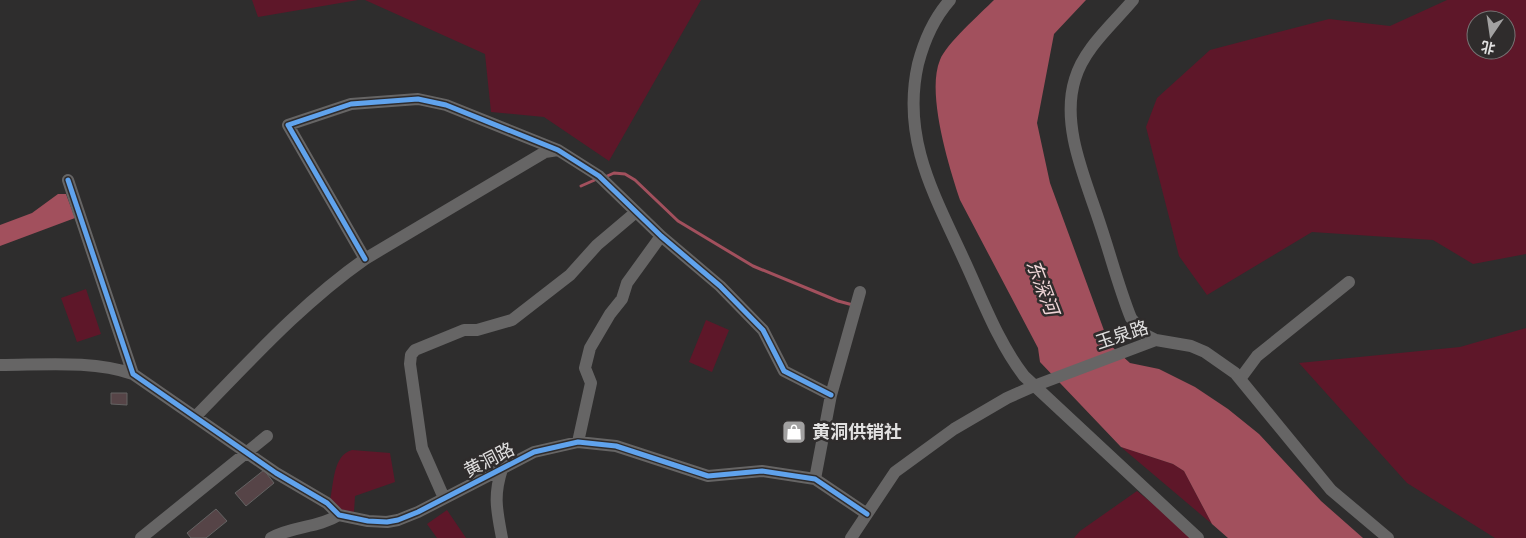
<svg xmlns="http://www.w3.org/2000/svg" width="1526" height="538" font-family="Overpass,'Noto Sans SC',sans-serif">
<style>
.green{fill:#5e1729;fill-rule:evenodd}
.water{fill:#a2505d}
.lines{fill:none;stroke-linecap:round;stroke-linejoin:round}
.stream{stroke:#a2505d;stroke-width:3}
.building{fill:#564447;stroke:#646363}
.minor{stroke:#666565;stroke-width:12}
.cycleway-casing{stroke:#2f2c2c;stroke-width:8}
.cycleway{stroke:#60a3ed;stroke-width:5}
.labels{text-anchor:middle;stroke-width:5;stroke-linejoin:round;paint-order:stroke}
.street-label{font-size:18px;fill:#e1e0e0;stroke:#2f2c2c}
.poi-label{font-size:18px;font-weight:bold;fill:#e1e0e0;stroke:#2f2c2c;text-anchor:start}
.water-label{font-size:19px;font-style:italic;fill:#f0d6d8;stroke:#2f2c2c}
</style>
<rect width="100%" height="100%" fill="#2e2d2d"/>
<path class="green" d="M252 0H358L258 17Z
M365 0H701L609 161 544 117 491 112 485 54Z
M1447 0H1526V254L1473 264 1433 240 1312 232 1207 295 1179 256 1146 127 1157 98 1210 50 1329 19 1390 26ZM1476 20H1506V50H1476Z
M86 289 101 334 77 342 61 298Z
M706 320 729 330 712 372 689 362Z
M1526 328V538H1495L1407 483 1299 363 1460 347Z
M1121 447 1173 464 1184 471 1212 524Z
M352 450 390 453 395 482 355 496 354 512 343 511 330 500C334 483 333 455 352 450Z
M1137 491 1195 538H1074L1080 531Z
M447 510 466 538H437L427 524Z"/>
<path class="water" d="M994 0H1086L1054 34 1037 123 1050 183 1109 344 1130 363 1159 369 1195 387 1228 409 1259 434 1321 501 1363 538H1228L1212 524 1184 471 1173 464 1121 447 1040 362 1038 348 960 200C949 167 926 93 940 60 946 44 980 14 994 0Z
M58 194H66L75 218 0 246V225L32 213Z"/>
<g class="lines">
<path class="stream" d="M605 177 614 173 625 174 635 180 678 221 753 266 838 301 853 305
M581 186 597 179"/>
</g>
<path class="building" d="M111 393H127V405L111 404Z
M264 470 274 483 246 506 235 493Z
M216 509 227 521 206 538H191L187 533Z"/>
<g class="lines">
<path class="minor" d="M950 0C934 18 924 41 918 64 901 139 935 196 965 262 983 301 998 342 1024 376L1198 538
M1133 0C1113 24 1084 48 1075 79 1060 127 1087 182 1101 227 1111 257 1119 288 1131 318L1144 334 1156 340
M68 180 133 374 276 473 327 503 339 515 368 521 387 522 398 520 418 512 534 452 578 442 616 446 708 476 762 471 815 479 867 514
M365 259 288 125 351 104 418 99 446 105 558 150 599 176 661 236 720 286 763 330 784 371 831 395
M0 365C43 365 92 360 133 374
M1240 379 1257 356 1349 282
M196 416C250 361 301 304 365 259L545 152 558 150
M578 442 591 383 585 368 590 348 610 314 622 299 627 283 661 236
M815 479 831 395 860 292
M444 498 422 448 410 364 411 355 415 350 464 330H477L512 320 570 275 597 245 636 212
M141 538 267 436
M271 538C292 526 318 528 339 515
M502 538C497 511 493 496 502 469
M851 538 895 472 954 429 1007 398 1034 386 1156 340 1191 346 1205 352 1235 373 1331 490 1388 538"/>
<g class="cycleway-casing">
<path id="cycleway" d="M68 180 133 374 276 473 327 503 339 515 368 521 387 522 398 520 418 512 534 452 578 442 616 446 708 476 762 471 815 479 867 514
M365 259 288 125 351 104 418 99 446 105 558 150 599 176 661 236 720 286 763 330 784 371 831 395"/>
</g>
<use href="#cycleway" class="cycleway"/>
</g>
<defs>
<g id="shop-square" transform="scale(1.25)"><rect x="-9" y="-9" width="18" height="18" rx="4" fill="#a2a1a1" stroke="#2f2c2c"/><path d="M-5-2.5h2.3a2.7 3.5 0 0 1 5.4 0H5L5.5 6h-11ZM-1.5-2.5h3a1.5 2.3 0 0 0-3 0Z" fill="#fff"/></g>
</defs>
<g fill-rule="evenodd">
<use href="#shop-square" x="794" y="432"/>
</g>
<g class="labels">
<g class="street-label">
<text transform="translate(1122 335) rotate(-18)" y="6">玉泉路</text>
<text transform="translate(489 460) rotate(-27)" y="6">黄洞路</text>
</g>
<g class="poi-label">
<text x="812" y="438">黄洞供销社</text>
</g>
<g class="water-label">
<text transform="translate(1043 287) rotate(69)" y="7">东深河</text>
</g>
</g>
<g transform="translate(1491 35) rotate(193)"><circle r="24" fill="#2f2c2c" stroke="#767474"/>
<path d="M0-4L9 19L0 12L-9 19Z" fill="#a2a1a1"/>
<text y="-8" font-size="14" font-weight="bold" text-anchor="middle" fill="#e1e0e0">北</text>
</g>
</svg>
